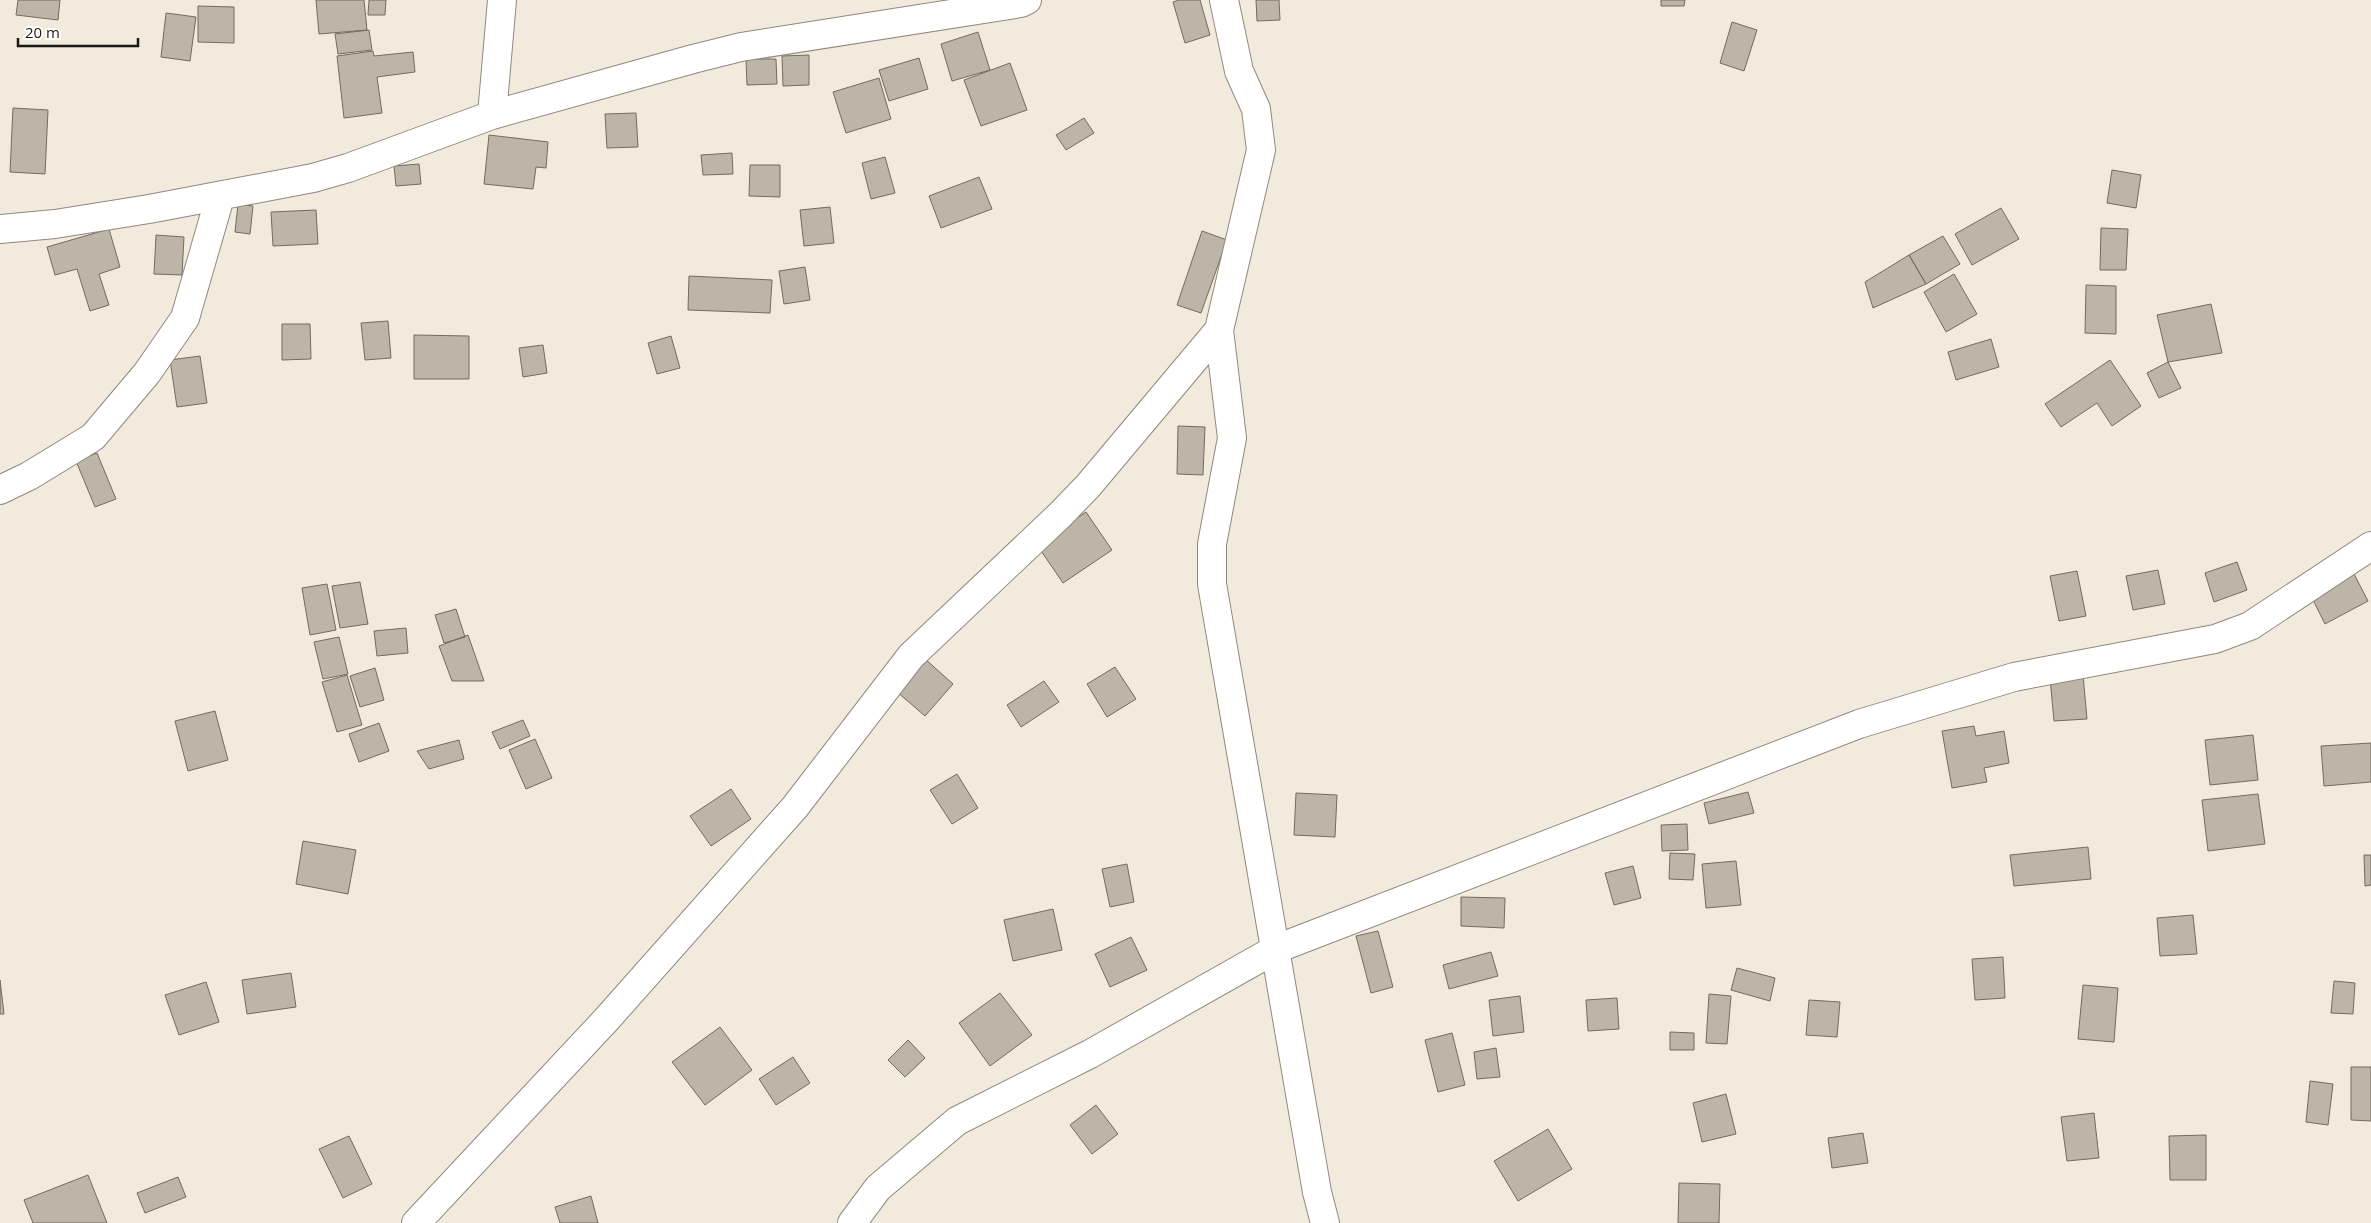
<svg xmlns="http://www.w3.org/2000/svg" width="2371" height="1223" font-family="'Open Sans',sans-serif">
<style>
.building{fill:#bcb5a8;stroke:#726b5f}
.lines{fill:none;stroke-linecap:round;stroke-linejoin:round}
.minor-casing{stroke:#8f897c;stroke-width:30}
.minor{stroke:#fff;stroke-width:28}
</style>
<rect width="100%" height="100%" fill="#f2eadd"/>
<path class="building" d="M18 0H60L58 20 16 15Z
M316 0H364L367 30 319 34Z
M369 0H386L385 15H368Z
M1179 0H1200L1210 35 1185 43 1173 2Z
M1256 0H1279L1280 20 1257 21Z
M1661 0H1685L1684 6H1661Z
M198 6 234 7V43L198 42Z
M166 13 196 17 190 61 161 57Z
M1732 22 1757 30 1744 71 1720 63Z
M369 30 372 50 338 54 335 34Z
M978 32 990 70 952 81 941 44Z
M373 51 374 56 413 52 415 72 377 77 382 113 344 118 337 56Z
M809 55V85L783 86 782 56Z
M919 58 928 89 889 101 879 70Z
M746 59H776L777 84 747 85Z
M1010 63 1027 110 981 126 964 80Z
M879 78 891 119 846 133 833 92Z
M13 108 48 110 45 174 10 172Z
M636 113 638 147 607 148 605 114Z
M1084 118 1094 133 1066 150 1056 135Z
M489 135 548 142 546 168 536 167 533 189 484 184Z
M732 153 733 174 703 175 701 155Z
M885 157 895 193 871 199 862 163Z
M419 164 421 184 396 186 394 166Z
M750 165H780V197L749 196Z
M2112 170 2141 175 2136 208 2107 203Z
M979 177 992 209 941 228 929 196Z
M238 204 253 206 250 234 235 232Z
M830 207 834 243 804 246 800 210Z
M2001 208 2019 239 1972 265 1955 234Z
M316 210 318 244 273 246 271 212Z
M2101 228 2128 229 2126 270H2100Z
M109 229 120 267 99 274 109 305 90 311 77 269 55 275 47 247Z
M1202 231 1227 240 1201 313 1177 305Z
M156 235 184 237 182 275 154 274Z
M1943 236 1960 264 1926 284 1909 255Z
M1909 255 1926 284 1873 308 1865 282Z
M805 267 810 300 784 304 779 271Z
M1954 274 1977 314 1946 332 1924 292Z
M689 276 772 280 770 313 688 310Z
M2086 285 2116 286V334L2085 333Z
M2211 304 2222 353 2168 362 2157 315Z
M388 321 391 358 365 360 361 323Z
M282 324H310L311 359 282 360Z
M414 335 469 336V379H414Z
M671 336 680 368 657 374 648 343Z
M1991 339 1999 367 1956 380 1948 352Z
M543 345 547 373 523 377 519 348Z
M200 356 207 403 177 407 170 360Z
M2110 360 2141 406 2112 426 2097 403 2061 427 2045 404Z
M2168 362 2181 388 2159 398 2147 373Z
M1178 426 1205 427 1203 475 1177 474Z
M97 453 116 499 95 507 76 461Z
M1086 512 1112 550 1063 583 1037 545Z
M2237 562 2247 590 2214 602 2205 573Z
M2158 570 2165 604 2133 610 2126 576Z
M2077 571 2086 616 2059 621 2050 576Z
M2353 572 2368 601 2325 624 2310 594Z
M360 582 368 624 340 628 332 586Z
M327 584 336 630 310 635 302 588Z
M456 609 465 637 444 643 435 615Z
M406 628 408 653 377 656 374 631Z
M468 635 484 681H452L439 646Z
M339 637 348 674 323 679 314 642Z
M924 658 953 684 925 716 896 691Z
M1115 667 1136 699 1107 717 1087 684Z
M375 668 384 700 360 707 350 676Z
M347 675 362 725 337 732 322 682Z
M2083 675 2087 719 2054 721 2050 678Z
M1044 681 1059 702 1021 727 1007 705Z
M215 711 228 760 188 771 175 721Z
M523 720 530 736 500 749 492 732Z
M379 723 389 751 359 762 349 734Z
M1974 726 1976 736 2004 731 2009 763 1984 768 1987 782 1952 788 1942 731Z
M2253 735 2258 780 2210 785 2205 740Z
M535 739 552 778 526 789 509 750Z
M459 740 464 759 429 769 417 751Z
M2371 743V782L2324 786 2321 746Z
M957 774 978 808 952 824 930 790Z
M731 789 751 819 711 846 690 816Z
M1748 792 1754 813 1709 824 1704 803Z
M1296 793 1337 795 1335 837 1294 835Z
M2258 794 2265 844 2208 851 2202 800Z
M1687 824 1688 850 1662 851 1661 825Z
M303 841 356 850 348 894 296 884Z
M2088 847 2091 879 2014 886 2010 855Z
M1670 853 1695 854 1693 880 1669 879Z
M2364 855H2371V885L2365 886Z
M1736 861 1741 905 1706 908 1702 864Z
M1127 864 1134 902 1110 907 1102 869Z
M1633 866 1641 898 1614 905 1605 873Z
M1461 897 1505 898 1504 928 1461 926Z
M1053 909 1062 950 1013 961 1004 920Z
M2193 915 2197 954 2160 956 2157 918Z
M1378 931 1393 987 1371 993 1356 936Z
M1131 937 1147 970 1110 987 1095 954Z
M1491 952 1498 976 1449 989 1443 965Z
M2003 957 2005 998 1975 1000 1972 959Z
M1737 968 1775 978 1770 1001 1731 990Z
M291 973 296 1007 247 1014 242 980Z
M0 980 4 1014H0Z
M2334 981 2355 983 2353 1014 2331 1013Z
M206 982 219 1022 179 1035 165 995Z
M2083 985 2118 988 2114 1042 2078 1039Z
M1000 993 1032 1035 990 1066 959 1023Z
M1709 994 1731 996 1727 1044 1706 1043Z
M1520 996 1524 1032 1493 1036 1489 1000Z
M1617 998 1619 1029 1588 1031 1586 1000Z
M1809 1000 1840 1002 1837 1037 1806 1035Z
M720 1027 752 1070 705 1105 672 1062Z
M1670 1032 1694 1033V1050H1670Z
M1452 1033 1465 1085 1438 1092 1425 1040Z
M908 1040 925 1058 905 1077 888 1060Z
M1496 1048 1500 1077 1477 1079 1474 1052Z
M793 1057 810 1083 776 1105 759 1079Z
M2351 1067H2371V1121L2351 1120Z
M2310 1081 2333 1084 2328 1125 2306 1122Z
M1726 1094 1736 1134 1702 1142 1693 1103Z
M1096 1105 1118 1134 1092 1154 1070 1125Z
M2094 1113 2099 1158 2067 1161 2061 1117Z
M1548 1129 1572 1169 1518 1201 1494 1161Z
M1863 1133 1868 1163 1832 1168 1828 1138Z
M2206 1135V1180H2170L2169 1136Z
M349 1136 372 1184 343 1198 319 1149Z
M88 1175 107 1223H33L24 1200Z
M178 1177 186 1197 145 1213 137 1193Z
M1679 1183 1720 1184 1719 1223H1678Z
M591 1196 598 1223H560L555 1207Z"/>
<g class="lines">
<g class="minor-casing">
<path id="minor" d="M1224 0 1239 71 1256 109 1261 150 1219 330 1232 438 1212 544V584L1317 1192 1325 1223
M492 115 502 0
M0 229 55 224 149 209 313 178 348 168 492 115 693 59 741 47 1021 3 1027 0
M0 490 29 476 93 437 147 373 185 318 220 197
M416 1223 606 1020 795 807 911 656 1061 514 1088 486 1219 330
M852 1223 878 1188 957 1121 1090 1054 1276 949 1859 724 2014 677 2215 639 2250 626 2371 546"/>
</g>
<use href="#minor" class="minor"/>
</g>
<path d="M18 38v8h120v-8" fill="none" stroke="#1b1813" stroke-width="2.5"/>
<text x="25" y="38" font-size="15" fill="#1b1813" stroke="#ffffff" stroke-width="4" paint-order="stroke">20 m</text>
</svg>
